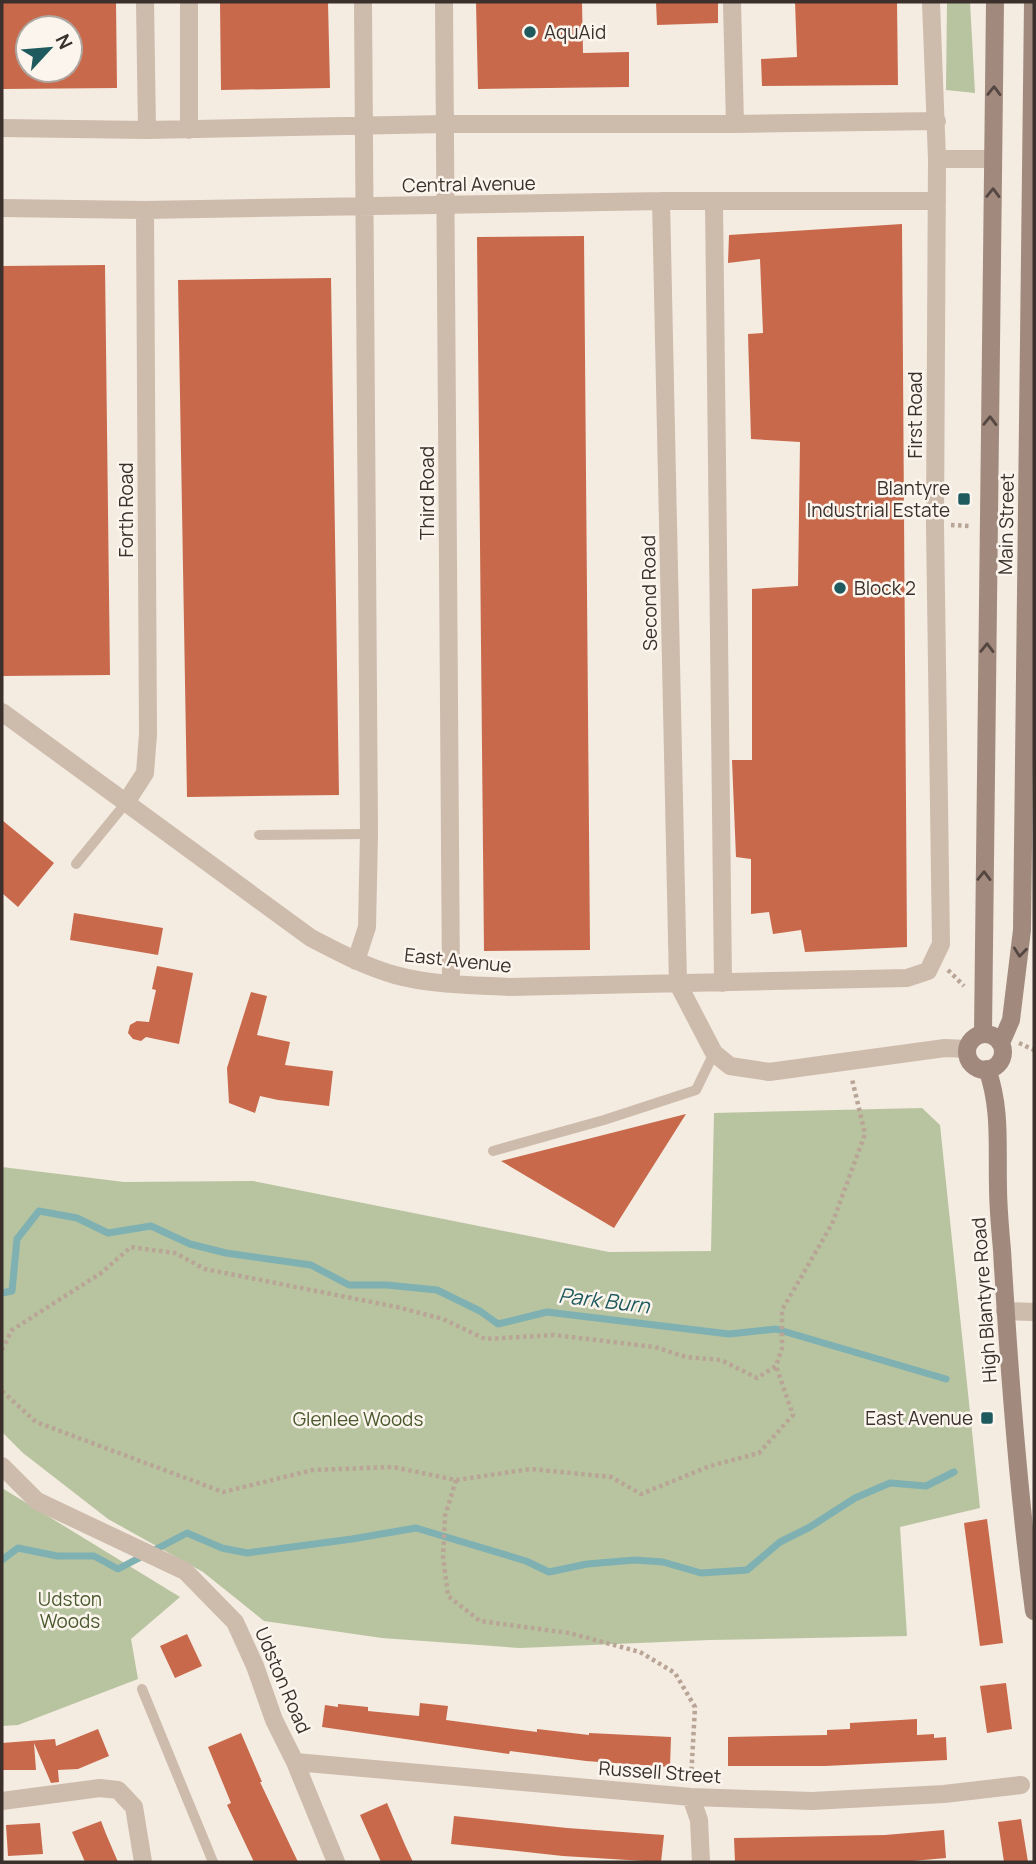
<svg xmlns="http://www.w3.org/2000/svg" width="1036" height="1864" font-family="Manrope,sans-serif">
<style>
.green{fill:#b8c4a0}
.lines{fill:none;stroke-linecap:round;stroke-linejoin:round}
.stream{stroke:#7fb0b2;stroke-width:7}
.building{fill:#c8694b;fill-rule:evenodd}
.path{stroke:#b9a596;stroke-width:4.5;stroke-dasharray:3.5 3.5;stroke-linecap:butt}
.lane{stroke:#cdbbac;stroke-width:10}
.street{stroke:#cdbbac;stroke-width:18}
.secondary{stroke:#a18a7d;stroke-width:18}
.oneway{stroke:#544640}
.poi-dot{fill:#1f5a5e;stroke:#fbf5ee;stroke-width:2.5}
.labels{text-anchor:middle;stroke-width:5;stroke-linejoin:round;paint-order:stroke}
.poi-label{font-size:19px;fill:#3b302b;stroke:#fbf5ee;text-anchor:start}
.street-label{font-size:19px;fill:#3b302b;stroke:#fbf5ee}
.park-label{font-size:19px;fill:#4a5a2e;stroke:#fbf5ee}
.water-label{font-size:21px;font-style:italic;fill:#1f5a5e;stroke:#fbf5ee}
</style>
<rect width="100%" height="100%" fill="#f4ebe1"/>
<path class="green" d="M947 2H970L975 93 946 90Z
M922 1108 940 1125 980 1508 900 1527 907 1636 710 1640 520 1648 382 1638 264 1621 203 1572 108 1519 23 1453 2 1432V1167L124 1182 253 1181 609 1252 711 1251 714 1113Z
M2 1488 180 1597 131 1639 138 1679 18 1725 2 1726Z"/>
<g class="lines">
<path class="stream" d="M2 1293 12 1291 17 1239 39 1211 77 1218 108 1233 151 1226 190 1244 226 1253 311 1265 349 1285H387L437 1290 480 1311 498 1324 547 1312 729 1334 776 1329 946 1379
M2 1560 18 1548 57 1556H94L118 1569 187 1533 222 1548 247 1553 352 1539 416 1528 526 1561 549 1572 587 1564 635 1560 663 1562 701 1573 747 1570 780 1542 810 1527 855 1498 890 1483 926 1486 954 1472"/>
</g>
<path class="building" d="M2 2H116L117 88 2 89ZM28 28H70V70H28Z
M220 2H328L330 88 221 90Z
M476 2H582L583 53 629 52V87L478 89Z
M656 2H718V23L657 25Z
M795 2H897L898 85 762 86 761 59 797 57Z
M902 224 907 947 805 952 801 930 773 934 769 912 751 914V859L736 857 732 760H752V589L798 586 800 442 751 439 748 334 763 333 760 259 728 263 729 235Z
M584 236 590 950 484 951 477 237Z
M105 265 110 675 3 676 2 266Z
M331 278 339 795 187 797 178 280Z
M2 820 54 863 18 907 2 893Z
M74 913 163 928 158 955 70 940Z
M157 966 193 973 179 1044 146 1037 141 1041 133 1039 128 1033 130 1025 137 1021 149 1022 156 990 152 989Z
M251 992 267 996 257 1035 290 1042 285 1065 333 1071 329 1106 278 1100 260 1096 255 1113 229 1103 227 1068Z
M686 1114 614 1228 501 1161Z
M987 1519 1003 1643 980 1646 964 1523Z
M187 1634 202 1666 175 1678 160 1646Z
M1006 1683 1012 1729 987 1733 980 1686Z
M420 1703 448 1706 446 1720 537 1732V1729L589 1735V1733L671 1737 670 1767 586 1761 510 1751 509 1754 322 1727 325 1705 338 1707V1704L368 1707V1711L419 1716Z
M917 1719V1735L934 1734V1738L946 1737 947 1760 825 1766H728V1737L827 1735V1730L850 1729V1723Z
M98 1729 109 1756 78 1769 58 1770 59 1782 51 1783 34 1743 36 1770H2V1743L55 1739 56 1746Z
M241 1733 262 1782H260L298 1862H254L227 1805 231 1803 208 1747Z
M387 1803 405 1845 413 1862H381L360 1815Z
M454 1816 567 1828 664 1835 661 1862 563 1856 451 1844Z
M1021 1819 1028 1862H1004L998 1822Z
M101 1821 106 1834 118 1862H85L72 1832Z
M40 1823 43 1854 8 1856 6 1825Z
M944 1830 946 1858 901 1862H735L734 1838 885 1835Z"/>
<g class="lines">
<path class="path" d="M951 525 970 526
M948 970 964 986
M1019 1043 1034 1050
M2 1350 12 1330 101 1273 131 1247 175 1253 205 1269 397 1307 443 1319 485 1339 554 1335 655 1347 686 1357 721 1360 757 1378 776 1366 782 1348V1310L832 1224 865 1134 852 1079
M2 1391 36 1422 223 1492 313 1470 393 1467 456 1480 531 1469 611 1477 641 1494 710 1466 759 1453 793 1415 776 1366
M456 1480 445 1516 443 1556 448 1596 480 1621 569 1633 640 1652 675 1673 695 1707 691 1779"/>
<path class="lane" d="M259 835 369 834
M76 864 125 804
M493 1151 604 1120 696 1090 714 1053
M142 1689 213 1862"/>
<path class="street" d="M145 2 147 130
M444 2 451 983
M732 2 735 124
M2 128 147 130 445 124H735L937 121
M189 130V2
M937 159H993
M661 201 678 984 714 1053 730 1066 769 1072 945 1048 967 1049
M714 203 723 983
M2 208 145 210 661 201H937
M2 712 311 938C338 952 366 967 395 975 431 985 472 985 509 987L907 978 928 971 941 944 935 525 937 159 931 2
M125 804 145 773 148 734 145 210
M356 961 367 927 369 834 363 2
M1005 1311 1034 1312
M2 1466 37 1501 185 1571 235 1622 255 1666 274 1720 295 1762 336 1862
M295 1762 691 1797 812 1801 944 1794 1021 1785
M691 1797 699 1820 701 1862
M2 1801 100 1788 118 1790 134 1807 143 1862"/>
<path class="secondary" d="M983 1033 995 2
M967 1052a18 18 0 1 1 36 0a18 18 0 1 1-36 0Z
M1001 1043 1011 1020 1022 930 1033 2
M987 1069C1001 1107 997 1146 998 1186 998 1207 1000 1228 1002 1250 1009 1371 1018 1491 1034 1611"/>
</g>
<defs><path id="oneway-chevron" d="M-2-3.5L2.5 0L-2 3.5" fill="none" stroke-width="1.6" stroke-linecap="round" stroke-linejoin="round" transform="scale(1.75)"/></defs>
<g class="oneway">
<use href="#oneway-chevron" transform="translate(994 91) rotate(-89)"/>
<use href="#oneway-chevron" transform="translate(993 193) rotate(-89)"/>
<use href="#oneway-chevron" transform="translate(990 421) rotate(-89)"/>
<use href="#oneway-chevron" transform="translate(987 648) rotate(-89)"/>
<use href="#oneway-chevron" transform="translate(984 876) rotate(-89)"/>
<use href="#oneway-chevron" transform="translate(1020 952) rotate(96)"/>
</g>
<g class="poi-dot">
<circle cx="530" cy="32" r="7"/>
<rect x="957" y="492" width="14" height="14" rx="3.5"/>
<circle cx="840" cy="588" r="7"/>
<rect x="980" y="1411" width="14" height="14" rx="3.5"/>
</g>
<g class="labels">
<g class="poi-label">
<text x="544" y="39">AquAid</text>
<text x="950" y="495" text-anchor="end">Blantyre<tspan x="950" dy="22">Industrial Estate</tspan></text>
<text x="854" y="595">Block 2</text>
<text x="973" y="1425" text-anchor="end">East Avenue</text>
</g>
<g class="street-label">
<text transform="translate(469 184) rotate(-1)" y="7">Central Avenue</text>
<text transform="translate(915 415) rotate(-90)" y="7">First Road</text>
<text transform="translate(427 493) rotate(-90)" y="7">Third Road</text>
<text transform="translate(126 510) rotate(-90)" y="7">Forth Road</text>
<text transform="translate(1006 524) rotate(-89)" y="7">Main Street</text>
<text transform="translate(649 593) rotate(-91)" y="7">Second Road</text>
<text transform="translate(458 960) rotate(6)" y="7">East Avenue</text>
<text transform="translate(984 1300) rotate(-94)" y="7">High Blantyre Road</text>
<text transform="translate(283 1680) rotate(67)" y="7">Udston Road</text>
<text transform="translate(660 1772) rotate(4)" y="7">Russell Street</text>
</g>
<g class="park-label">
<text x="358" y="1426">Glenlee Woods</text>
<text x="70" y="1606">Udston<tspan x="70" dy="22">Woods</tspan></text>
</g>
<g class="water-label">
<text transform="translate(604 1301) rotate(7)" y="7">Park Burn</text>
</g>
</g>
<rect width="1036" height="1864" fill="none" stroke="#3b302b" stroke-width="7"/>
<g transform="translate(49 49) rotate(64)"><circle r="33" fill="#fbf5ee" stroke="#aea6a0" stroke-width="2"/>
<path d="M0-5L12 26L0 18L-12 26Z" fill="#1f5a5e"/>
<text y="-10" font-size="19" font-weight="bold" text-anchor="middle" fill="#3b302b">N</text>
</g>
</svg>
